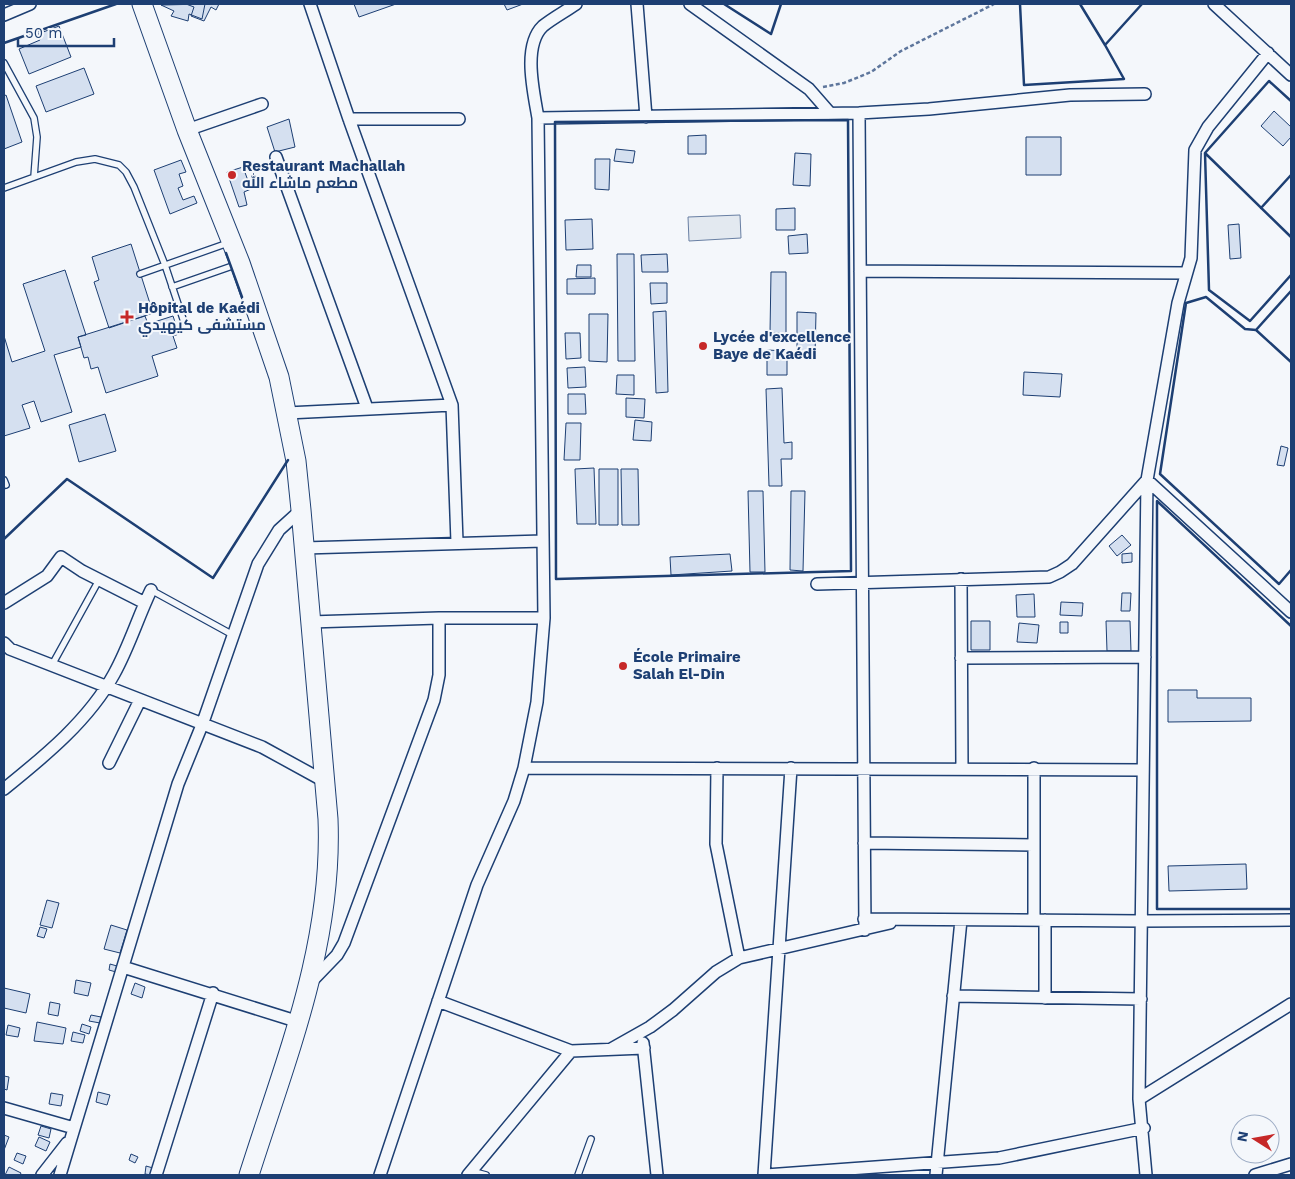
<svg xmlns="http://www.w3.org/2000/svg" width="1295" height="1179" font-family="'Work Sans',Cairo,sans-serif">
<style>
.green{fill:#e3e9f0;stroke:#687fa3}
.building{fill:#d5e0f0;stroke:#1d3f73}
.lines{fill:none;stroke-linecap:round;stroke-linejoin:round}
.lane-casing{stroke:#1d3f73;stroke-width:8}
.street-casing{stroke:#1d3f73;stroke-width:14}
.primary-casing{stroke:#1d3f73;stroke-width:21}
.path{stroke:#5e769c;stroke-width:2.5;stroke-dasharray:4 2.5;stroke-linecap:butt}
.lane{stroke:#f4f7fb;stroke-width:5.5}
.street{stroke:#f4f7fb;stroke-width:11}
.primary{stroke:#f4f7fb;stroke-width:19}
.wall{stroke:#1d3f73;stroke-width:2.5}
.poi-dot{fill:#c62828;stroke:#f4f7fb;stroke-width:2}
.labels{text-anchor:middle;stroke-width:4;stroke-linejoin:round;paint-order:stroke}
.poi-label{font-size:15px;font-weight:bold;fill:#1d3f73;stroke:#f4f7fb;text-anchor:start}
</style>
<rect width="100%" height="100%" fill="#f4f7fb"/>
<path class="green" d="M740 215 741 238 689 241 688 217Z"/>
<path class="building" d="M186 4H219L216 10 211 7 204 21 191 16 194 7Z
M205 4 202 19 189 14 188 21 171 16 174 11 161 5Z
M354 4H396L359 17Z
M504 4H523L507 10Z
M59 26 71 57 29 74 19 49 40 40 38 34Z
M84 68 94 94 46 112 36 86Z
M6 95 22 142 4 149V96Z
M1274 111 1291 127V137L1283 146 1261 126Z
M289 119 295 147 275 152 267 127Z
M706 135V154H688V136Z
M1026 137H1061V175H1026Z
M616 149 635 151 633 163 614 161Z
M795 153 811 154 810 186 793 185Z
M595 159H610L609 190 595 189Z
M181 160 186 172 179 174 183 186 178 188 183 200 194 196 197 203 170 214 154 170Z
M243 167 251 189 244 192 247 205 239 207 227 172Z
M795 208V230H776V209Z
M592 219 593 249 566 250 565 220Z
M1239 224 1241 258 1230 259 1228 225Z
M807 234 808 253 789 254 788 236Z
M131 244 153 313 109 328 94 282 99 280 92 257Z
M617 254H634L635 361H618Z
M667 254 668 272H642L641 255Z
M577 265H591V277H576Z
M65 270 86 335 78 337 81 347 54 355 72 412 41 422 34 401 22 405 30 428 4 436V336L12 362 45 351 23 284Z
M771 272H786V333H770Z
M595 278V294H567V279Z
M650 283H667V303L651 304Z
M666 311 668 392 656 393 653 312Z
M797 312 816 313 815 355H797Z
M589 314H608L607 362 589 361Z
M145 316 148 324 173 316 179 334 173 336 177 348 152 356 158 376 106 393 98 367 91 369 88 357 84 358 78 337Z
M565 333H580L581 358 566 359Z
M767 350 787 351V375H767Z
M585 367 586 387 568 388 567 368Z
M1024 372 1062 374 1060 397 1023 395Z
M617 375H634V395L616 394Z
M782 388 784 443 792 442V459H781L782 486H769L766 389Z
M568 394H585L586 414H568Z
M626 398 645 399 644 418 626 417Z
M105 414 116 451 79 462 69 425Z
M635 420 652 422 651 441 633 440Z
M566 423H581L580 460H564Z
M1281 446 1288 448 1284 466 1277 465Z
M594 468 596 524H577L575 469Z
M599 469H618V525H599Z
M621 469H638L639 525H622Z
M748 491H763L765 572H750Z
M791 491H805L803 571 790 570Z
M1122 535 1131 545 1117 556 1109 546Z
M1132 553V562L1122 563V554Z
M730 554 732 571 671 575 670 557Z
M1122 593H1131L1130 611H1121Z
M1034 594 1035 617H1017L1016 595Z
M1061 602 1083 603 1082 616 1060 615Z
M971 621H990V650H971Z
M1106 621H1130L1131 651H1107Z
M1060 622H1068V633H1060Z
M1019 623 1039 625 1037 643 1017 642Z
M1168 690H1197V698H1251V721L1168 722Z
M1246 864 1247 889 1169 891 1168 866Z
M47 900 59 903 52 928 40 925Z
M111 925 127 930 120 953 104 949Z
M40 927 47 929 44 938 37 936Z
M110 964 117 966 116 972 109 970Z
M76 980 91 983 88 996 74 993Z
M135 983 145 987 142 998 131 994Z
M4 988 30 994 26 1013 4 1008Z
M50 1002 60 1004 58 1016 48 1014Z
M91 1015 101 1017 100 1023 89 1021Z
M37 1022 66 1028 63 1044 34 1041Z
M82 1024 91 1027 89 1034 80 1031Z
M8 1025 20 1028 18 1037 6 1035Z
M73 1032 85 1035 83 1043 71 1041Z
M4 1076 9 1077 7 1090 4 1089Z
M98 1092 110 1095 107 1105 96 1102Z
M51 1093 63 1095 61 1106 49 1104Z
M41 1126 51 1129 49 1138 38 1135Z
M4 1135 9 1137 4 1150Z
M39 1137 50 1142 46 1151 35 1146Z
M17 1153 26 1156 23 1164 14 1160Z
M131 1154 138 1157 135 1163 129 1160Z
M146 1166 153 1168 151 1175 145 1174Z
M9 1167 21 1173 20 1175H5Z"/>
<g class="lines">
<g class="lane-casing">
<path id="lane" d="M4 63 34 118 37 137 34 177
M4 188 76 162 95 159 119 165 126 172 134 187 165 265 185 325
M140 274 228 243
M172 287 238 264
M4 480 6 485
M151 590 233 635
M52 665 99 580
M471 1171 486 1175
M578 1175 591 1139"/>
</g>
<g class="street-casing">
<path id="street" d="M310 4 349 119 452 405 457 542
M637 4 646 117
M690 4 809 89 830 113
M1214 4 1291 75
M4 15 30 4
M859 113 865 930
M538 118 859 113 929 109 1070 95 1145 94
M349 119H459
M187 130 262 104
M276 157 367 408
M860 271 1186 273
M287 413 452 405
M304 548 543 541
M961 579 962 769
M817 584 1049 577 1060 572 1072 564 1147 480 1291 612
M4 603 47 576 61 557 82 571 145 603
M310 622 439 618H544
M4 643 10 649 262 747 324 781
M961 658 1145 657
M109 763 140 700
M524 768 1143 770
M717 768 716 844 739 958
M4 789C45 756 89 720 114 674 129 647 138 617 151 590
M864 843 1034 845
M864 919 1141 921 1291 920
M1034 920V768
M1045 920V998
M123 967 299 1022
M311 982 337 955 344 943 434 700 439 675V618
M953 996 1141 999
M438 1001 571 1051 644 1048
M643 1043 657 1175
M611 1049 650 1027 673 1010 716 972 739 958 890 923
M1139 1099 1291 1004
M4 1108 74 1128
M42 1175 67 1143
M60 1175 178 784 202 725 258 564 279 530 301 510
M156 1175 213 993
M380 1175 477 885 514 801 524 768 537 702 544 618 538 118C534 93 522 46 543 26 553 18 566 11 576 4
M468 1175 571 1051
M764 1175 791 768
M766 1175 999 1158 1144 1128
M936 1175 961 920
M1146 1175 1139 1099 1147 480 1178 303 1191 258 1195 150 1208 127 1268 53
M1255 1175 1291 1164"/>
</g>
<g class="primary-casing">
<path id="primary" d="M142 4 187 130 240 263 279 377 296 461 301 510 328 819C333 945 286 1058 249 1175"/>
</g>
<path class="path" d="M823 87 844 83 871 72 901 51 994 4"/>
<use href="#lane" class="lane"/>
<use href="#street" class="street"/>
<use href="#primary" class="primary"/>
<path class="wall" d="M724 4 771 34 781 4
M1020 4 1024 85 1124 79 1105 45
M1080 4 1105 45 1142 4
M4 43 116 4
M1291 101 1269 81 1205 153 1209 290 1250 321 1291 275
M848 120 851 571 556 579 555 122Z
M1205 153 1291 237
M1261 208 1291 175
M226 253 242 297
M1256 330 1291 291
M1291 362 1256 330 1245 329 1206 297 1186 303 1160 474 1279 584 1291 570
M4 539 67 479 213 578 288 460
M1291 626 1157 501V909H1291"/>
</g>
<g class="poi-dot">
<circle cx="232" cy="175" r="5"/>
<path d="M124.5 309.5h5v5h5v5h-5v5h-5v-5h-5v-5h5z"/>
<circle cx="703" cy="346" r="5"/>
<circle cx="623" cy="666" r="5"/>
</g>
<g class="labels">
<g class="poi-label">
<text x="242" y="171">Restaurant Machallah<tspan x="242" dy="17">مطعم ماشاء الله</tspan></text>
<text x="138" y="313">Hôpital de Kaédi<tspan x="138" dy="17">مستشفى كيهيدي</tspan></text>
<text x="713" y="342">Lycée d'excellence<tspan x="713" dy="17">Baye de Kaédi</tspan></text>
<text x="633" y="662">École Primaire<tspan x="633" dy="17">Salah El-Din</tspan></text>
</g>
</g>
<rect width="1295" height="1179" fill="none" stroke="#1d3f73" stroke-width="10"/>
<g transform="translate(1255 1139) rotate(281)"><circle r="24" fill="#f4f7fb" stroke="#9eadc5"/>
<path d="M0-4L9 19L0 12L-9 19Z" fill="#c62828"/>
<text y="-8" font-size="14" font-weight="bold" text-anchor="middle" fill="#1d3f73">N</text>
</g>
<path d="M18 38v8h96v-8" fill="none" stroke="#1d3f73" stroke-width="2.5"/>
<text x="25" y="38" font-size="15" fill="#1d3f73" stroke="#f4f7fb" stroke-width="4" paint-order="stroke">50 m</text>
</svg>
